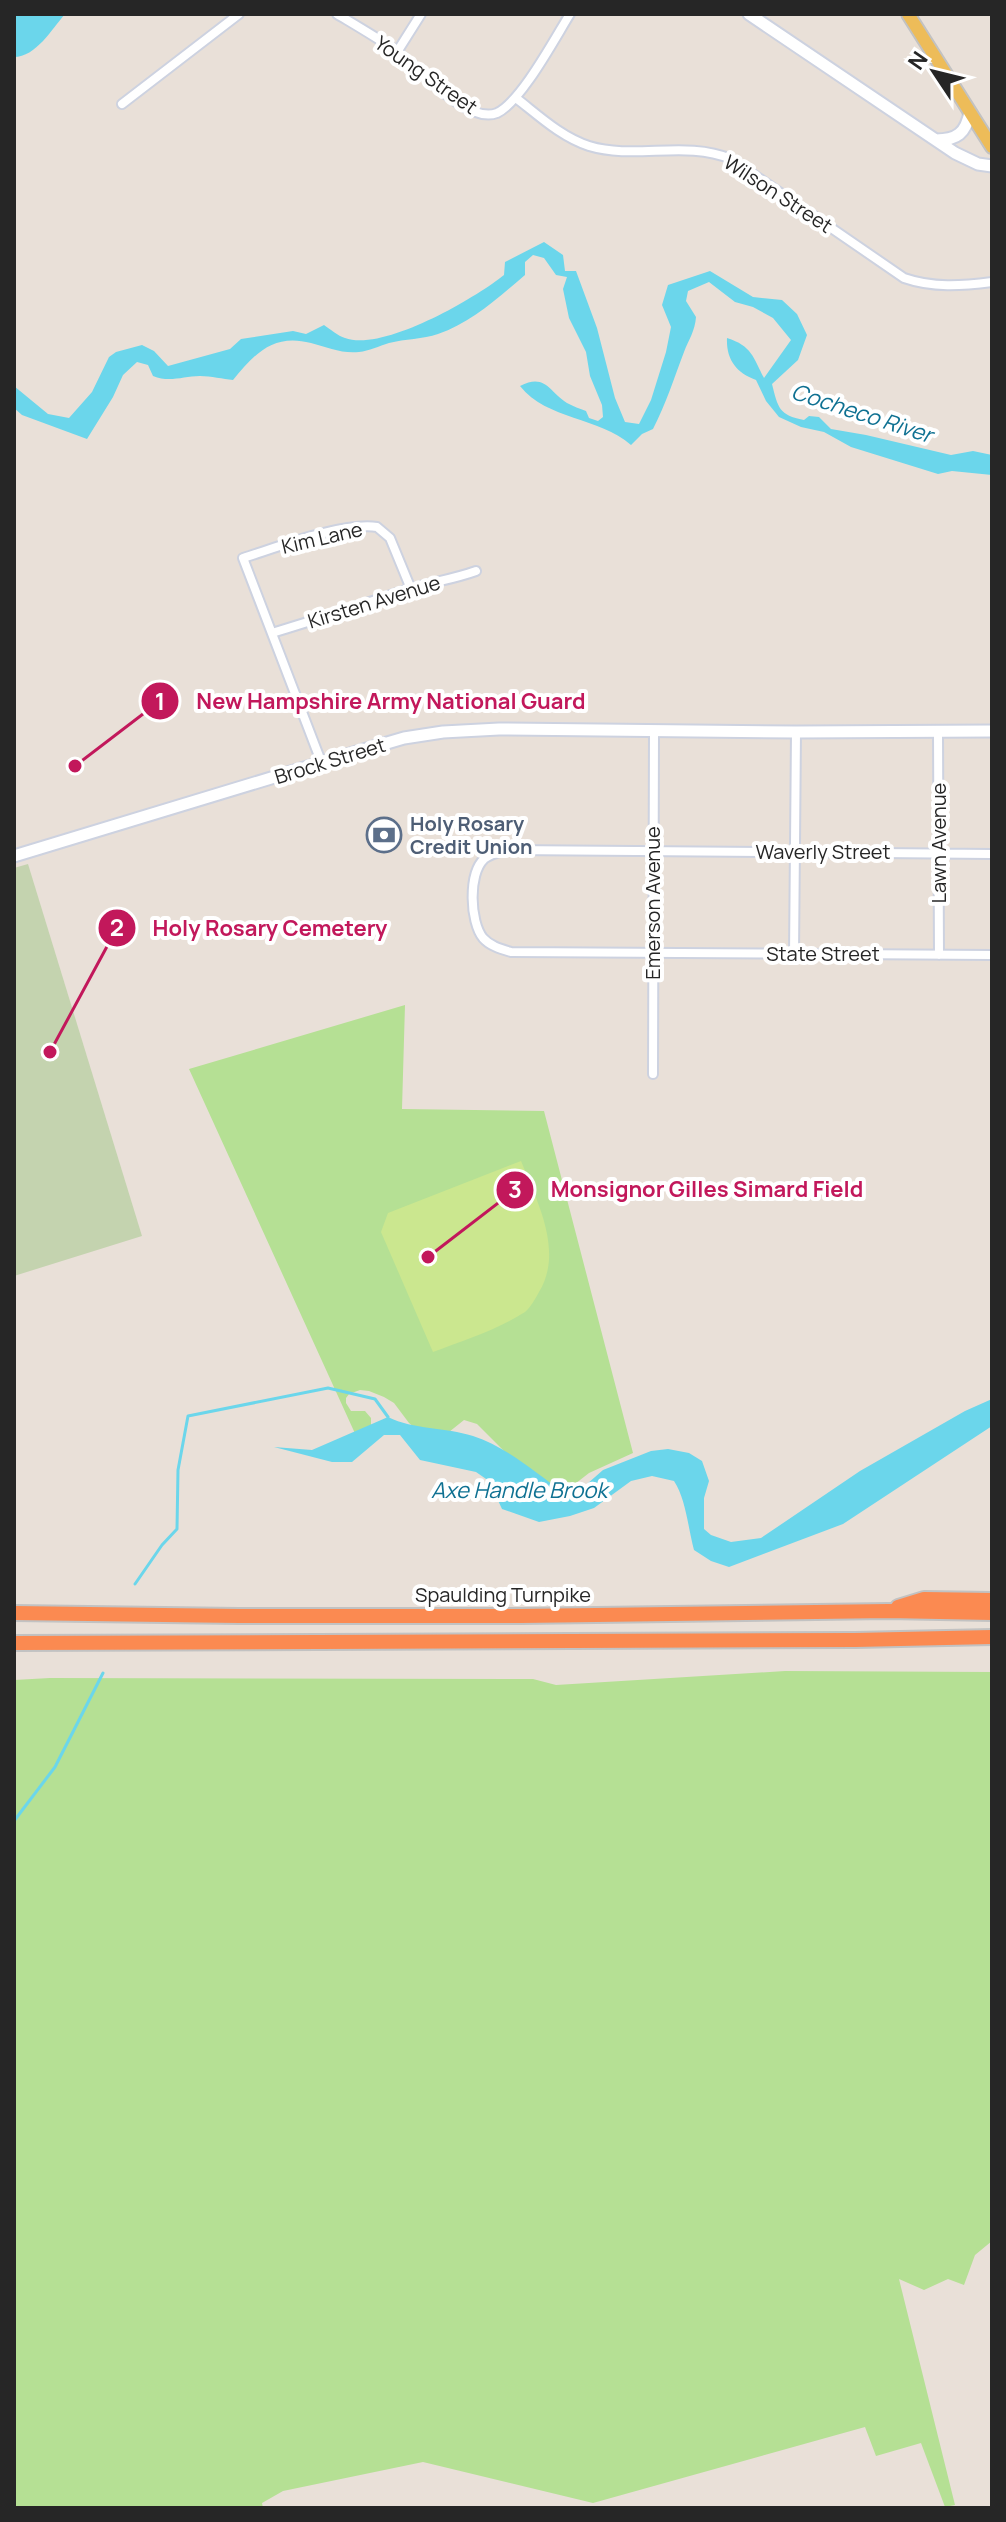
<svg xmlns="http://www.w3.org/2000/svg" width="1006" height="2522" font-family="Manrope,sans-serif">
<style>
.green{fill:#b5e094}
.cemetery{fill:#c4d3af}
.pitch{fill:#cbe78f}
.water{fill:#6bd6eb}
.lines{fill:none;stroke-linecap:round;stroke-linejoin:round}
.stream{stroke:#6bd6eb;stroke-width:3}
.street-casing{stroke:#cdd2e0;stroke-width:12}
.secondary-casing{stroke:#cdd2e0;stroke-width:15}
.primary-casing{stroke:#c2c2c2;stroke-width:16}
.highway-casing{stroke:#c2c2c2;stroke-width:18}
.street{stroke:#fff;stroke-width:8}
.secondary{stroke:#fff;stroke-width:11}
.primary{stroke:#edbc59;stroke-width:12}
.highway{stroke:#fb8a51;stroke-width:14}
.labels{text-anchor:middle;stroke-width:8;stroke-linejoin:round;paint-order:stroke}
.street-label{font-size:20px;fill:#262626;stroke:#fff}
.service-label{font-size:20px;font-weight:bold;fill:#4e5e75;stroke:#fff;text-anchor:start}
.water-label{font-size:22px;font-style:italic;fill:#0f7192;stroke:#fff}
.leader{fill:none;stroke:#c2185b;stroke-width:3}
.callout-dot{fill:#c2185b;stroke:#fff;stroke-width:3}
.mark-label{font-size:24px;text-anchor:middle;font-weight:bold;fill:#fff}
.callout-label{font-size:22px;text-anchor:middle;font-weight:bold;fill:#c2185b;stroke:#fff;stroke-width:8;stroke-linejoin:round;paint-order:stroke}
</style>
<rect width="100%" height="100%" fill="#e9e0d8"/>
<path class="green" d="M405 1005 402 1109 544 1111 633 1453 589 1473 557 1498 506 1453 477 1424 464 1420 449 1432 424 1435 409 1423 394 1403 384 1397 369 1391 360 1390 349 1394 346 1398V1403L351 1411H365L371 1418V1427L358 1440 189 1069Z
M785 1671 992 1672V2241L975 2255 964 2285 948 2279 924 2290 899 2279 955 2505 945 2507 921 2443 876 2456 865 2427 593 2503 423 2462 283 2491 262 2503 263 2508H14V1680L50 1678 533 1679 556 1685Z"/>
<path class="cemetery" d="M28 864 142 1236 14 1276V868Z"/>
<path class="pitch" d="M521 1161C537 1201 564 1251 539 1292 535 1299 531 1307 525 1312 497 1330 464 1340 433 1352L381 1232 388 1213Z"/>
<path class="water" d="M17 14H65C52 29 36 57 14 57V20Z
M544 242 563 255 565 271H576L597 328 615 398 625 422 639 424 651 400 666 352 671 327 662 305 668 285 710 271 753 297 782 300 797 314 807 335 798 360 772 384C778 408 779 415 804 420L809 416 819 417 831 429 866 435 951 455 973 451 992 455V475L952 471 938 474 851 447 824 432 801 427 779 417 766 401 756 380C736 373 726 359 727 338 752 346 753 357 764 378L791 340 773 318 753 307 735 302 709 282 688 291 686 301 696 317C695 331 689 339 684 352 674 378 666 404 653 429L642 434 631 445C599 417 547 420 520 386 546 373 549 392 567 403 573 406 580 409 586 411L589 418 598 421 603 417 602 405 590 376 586 352 569 318 563 289 567 277 556 275 544 258 533 255 525 262V275C499 297 471 323 438 334 423 339 405 339 389 343 379 346 369 351 359 352 342 354 327 347 311 343 274 333 255 353 233 380 223 379 211 376 200 376 183 376 170 383 153 376L148 365 137 362 123 375 113 397 87 439 22 415 14 408V386L48 414 69 418 92 392 109 357 116 352 142 345 154 351 168 366 230 349 241 339 293 331 306 334 324 325C330 329 338 336 345 338 383 352 474 299 504 275L505 262Z
M992 1399V1426L843 1524 729 1567 711 1561 694 1550C688 1528 686 1499 674 1481L652 1476 631 1481 594 1508 570 1516 539 1522 502 1509 489 1481 476 1472 420 1460 400 1435H384L352 1462H332L274 1447 312 1450 388 1417C414 1430 445 1427 473 1436 507 1447 536 1473 564 1493L573 1492 587 1484 603 1470 651 1451 668 1449 689 1453 702 1461 709 1481 704 1498V1529L711 1535 731 1542 761 1538 860 1471 965 1411Z"/>
<g class="lines">
<path class="stream" d="M135 1584 162 1545 177 1529 178 1470 188 1416 328 1388 375 1399 388 1417
M14 1821 55 1767 103 1673"/>
<g class="street-casing">
<path id="street" d="M337 14C357 26 376 37 395 50 418 67 467 125 497 113 521 102 555 38 570 14
M397 52 421 14
M516 98C538 115 561 137 589 146 635 160 686 140 731 159L904 278C933 288 961 286 992 282
M122 104 239 14
M272 633C318 619 364 604 409 589 432 582 454 579 476 571
M938 732 939 955
M322 764 243 558C278 547 343 522 377 527L390 538 411 589
M992 854 507 850C500 852 490 854 484 859 468 874 470 922 483 938 490 946 501 949 511 952L992 955
M794 955 796 732
M653 1074 654 731"/>
</g>
<g class="secondary-casing">
<path id="secondary" d="M749 14 955 153 978 164 992 166
M936 140C957 140 966 133 970 112
M14 856 370 748 404 738 443 732 499 729 796 732 992 731"/>
</g>
<g class="primary-casing">
<path id="primary" d="M908 14 992 147"/>
</g>
<g class="highway-casing">
<path id="highway" d="M898 1607 924 1599 992 1600
M14 1613 239 1616H521L888 1611 992 1613
M14 1643 855 1640 992 1637"/>
</g>
<use href="#street" class="street"/>
<use href="#secondary" class="secondary"/>
<use href="#primary" class="primary"/>
<use href="#highway" class="highway"/>
</g>
<defs>
<g id="bank-ring" transform="scale(1.8)"><circle r="9.5" fill="#fff" stroke="#5c6f8a" stroke-width="1.5"/><path d="M-6-4H6V4H-6ZM0-2.3a2.3 2.3 0 1 0 0 4.6a2.3 2.3 0 1 0 0-4.6Z" fill="#5c6f8a"/></g>
</defs>
<g fill-rule="evenodd">
<use href="#bank-ring" x="384" y="835"/>
</g>
<g class="labels">
<g class="street-label">
<text transform="translate(426 75) rotate(35)" y="7">Young Street</text>
<text transform="translate(778 194) rotate(33)" y="7">Wilson Street</text>
<text transform="translate(322 538) rotate(-13)" y="7">Kim Lane</text>
<text transform="translate(374 602) rotate(-17)" y="7">Kirsten Avenue</text>
<text transform="translate(330 761) rotate(-17)" y="7">Brock Street</text>
<text transform="translate(939 843) rotate(-90)" y="7">Lawn Avenue</text>
<text x="823" y="859">Waverly Street</text>
<text transform="translate(653 903) rotate(-90)" y="7">Emerson Avenue</text>
<text x="823" y="961">State Street</text>
<text x="503" y="1602">Spaulding Turnpike</text>
</g>
<g class="service-label">
<text x="410" y="831">Holy Rosary<tspan x="410" dy="23">Credit Union</tspan></text>
</g>
<g class="water-label">
<text transform="translate(862 413) rotate(18)" y="8">Cocheco River</text>
<text x="519" y="1498">Axe Handle Brook</text>
</g>
</g>
<path class="leader" d="M75 766L160 701M50 1052L117 928M428 1257L515 1190"/>
<g class="callout-dot">
<circle cx="75" cy="766" r="8"/>
<circle cx="50" cy="1052" r="8"/>
<circle cx="428" cy="1257" r="8"/>
<circle cx="160" cy="701" r="20"/>
<circle cx="117" cy="928" r="20"/>
<circle cx="515" cy="1190" r="20"/>
</g>
<g class="mark-label">
<text x="160" y="710">1</text>
<text x="117" y="936">2</text>
<text x="515" y="1198">3</text>
</g>
<g class="callout-label">
<text x="391" y="709">New Hampshire Army National Guard</text>
<text x="270" y="936">Holy Rosary Cemetery</text>
<text x="707" y="1197">Monsignor Gilles Simard Field</text>
</g>
<rect width="1006" height="2522" fill="none" stroke="#262626" stroke-width="32"/>
<g transform="translate(934 72) rotate(305)" stroke="#ffffff" stroke-width="6" paint-order="stroke">
<path d="M0-6L14 30L0 20L-14 30Z" fill="#262626"/>
<text y="-12" font-size="22" font-weight="bold" text-anchor="middle" fill="#262626">N</text>
</g>
</svg>
